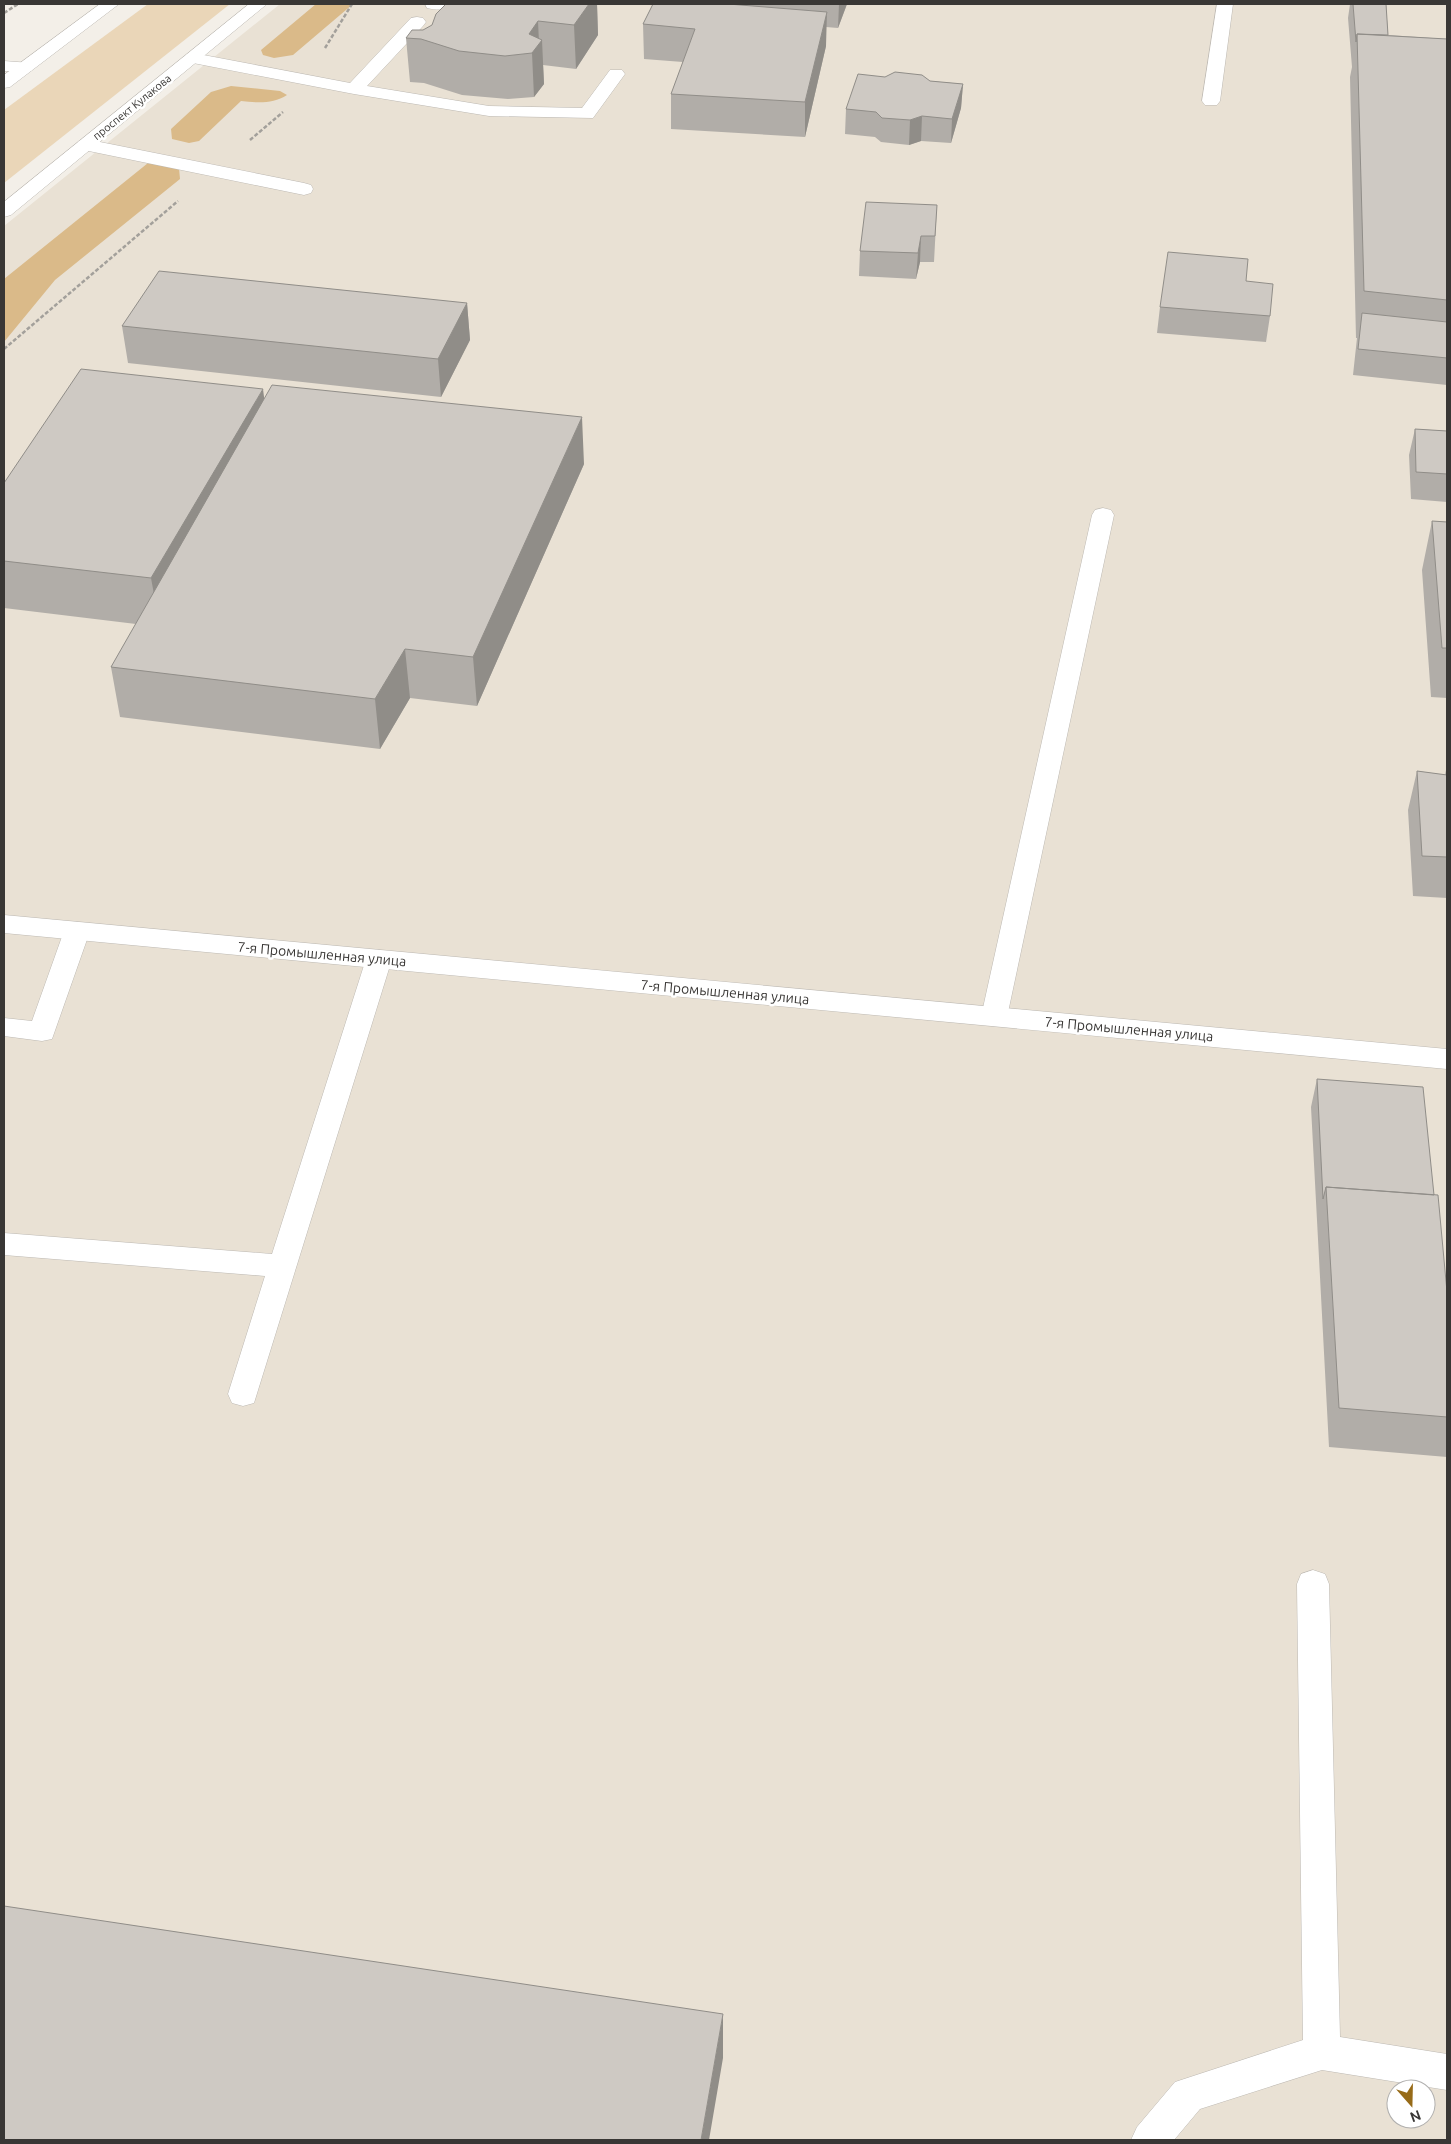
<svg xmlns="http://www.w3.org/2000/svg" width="1451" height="2144" font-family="Ubuntu,sans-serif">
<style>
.built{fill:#e9e1d4;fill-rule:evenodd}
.green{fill:#ead6b8}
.forest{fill:#daba89}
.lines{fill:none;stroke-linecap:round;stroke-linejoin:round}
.service-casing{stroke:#bdb9b3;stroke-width:1}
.minor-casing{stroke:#bdb9b3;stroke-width:1}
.primary-casing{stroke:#bdb9b3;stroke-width:1}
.path{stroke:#a3a09b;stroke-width:2.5;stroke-dasharray:4 2;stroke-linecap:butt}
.service{fill:#fff;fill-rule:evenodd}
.minor{fill:#fff;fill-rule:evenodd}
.primary{fill:#fff;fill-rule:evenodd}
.wall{fill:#b1ada8}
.shaded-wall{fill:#908d88}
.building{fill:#cec9c3;stroke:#908d88}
.labels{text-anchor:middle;stroke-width:5;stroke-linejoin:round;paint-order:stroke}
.far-street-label{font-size:11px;fill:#393735;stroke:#fff}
.street-label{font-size:14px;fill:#393735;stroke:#fff}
</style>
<rect width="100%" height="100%" fill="#f3efe8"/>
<path class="built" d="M280 4H1447V2140H4V226ZM1396 2089H1426V2119H1396Z"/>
<path class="green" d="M148 4H230L4 183V110Z"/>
<path class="forest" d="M316 4H353L293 55 274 58 263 55 261 50Z
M231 86 280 91 287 95C273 104 258 103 241 101L199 141 189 143 172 139 171 129 211 92Z
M148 163 179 168 180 179 55 280 4 342V279Z"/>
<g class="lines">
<g class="service-casing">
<path id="service" d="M425 4H455L453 8C444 10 436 10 427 8Z
M1217 4H1233L1220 101 1217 105H1205L1202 101Z
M417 17 423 18 426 22 423 26 367 86 489 106 582 108 610 70H622L625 74 593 118 489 116 354 94 193 63 187 62 184 58 187 54 193 53 350 83 411 18Z
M85 139 304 183 311 185 313 189 311 193 304 195 79 149 76 145 79 141Z
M1103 508 1111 510 1114 515 1007 1017 1004 1024 994 1026 984 1024 981 1017 1092 515 1095 510Z
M77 922 86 925 90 931 52 1039 42 1041 4 1036V1018L32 1021 64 931 68 925Z
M379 950 388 953 392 959 254 1403 243 1406 232 1403 228 1394 265 1276 4 1255V1233L272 1254 366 959 370 953Z
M1313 1570 1325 1574 1329 1584 1340 2037 1447 2054V2090L1322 2070 1200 2109 1174 2140H1131L1137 2127 1175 2082 1303 2040 1297 1584 1301 1574Z"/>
</g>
<g class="minor-casing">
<path id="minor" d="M4 61 31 63 34 67 31 71H4Z
M4 915 1447 1049V1069L4 933Z"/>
</g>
<g class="primary-casing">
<path id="primary" d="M100 4H119L10 87 4 88V75Z
M249 4H267L11 215 4 217V202Z"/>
</g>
<path class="path" d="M4 13 18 4
M325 48 352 4
M250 140 283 112
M4 349 178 201"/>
<use href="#service" class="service"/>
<use href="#minor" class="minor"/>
<use href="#primary" class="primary"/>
</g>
<path class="wall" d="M597 4 598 35 576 69 543 65 544 84 534 97 508 99 462 95 424 83 410 82 406 38 423 30Z
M653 4H847L838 28 826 27V46L805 137 671 129V94L683 62 644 59 643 24Z
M1350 4H1386L1388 35 1447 39V385L1353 375 1357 338H1356L1350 77 1352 67 1348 18Z
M930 81 963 84 961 108 951 143 921 141 909 145 881 142 875 137 845 134 846 109Z
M937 205 934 262H920L916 279 859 276 860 251Z
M1246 281 1270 316 1266 342 1157 333 1160 307Z
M467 303 470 340 441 397 128 363 122 326Z
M264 399 584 464 477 706 410 698 380 749 120 717 111 667 136 624 4 608V483Z
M1415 429 1447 431V502L1411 499 1409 455Z
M1432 521 1447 522V698L1431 697 1422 570Z
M1447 765V898L1413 896 1408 810 1417 771 1445 775Z
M1317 1079 1434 1195 1447 1292V1457L1329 1447 1311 1107Z"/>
<path class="shaded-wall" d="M589 4H597L598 35 576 69 574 25Z
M839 4H847L838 28Z
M827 12 826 46 805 137V102Z
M538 21 539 43 542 40 544 84 534 97 532 53 529 34Z
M963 84 961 108 951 143 952 119Z
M922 116 921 141 909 145 910 120Z
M921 236 920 262 916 279 918 253Z
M467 303 470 340 441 397 438 359Z
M263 389 269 436 160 627 151 578Z
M582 417 584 464 477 706 473 657Z
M405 649 410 698 380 749 375 699Z
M723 2014V2058L709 2140H701Z"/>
<path class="building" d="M446 4H589L574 25 538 21 529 34 542 40 532 53 505 56 459 51 421 39 406 38 412 30H423L432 25 436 14Z
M653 4H728L827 12 805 102 671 94 695 29 643 24Z
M1353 4H1386L1388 35 1357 34 1356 42Z
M1357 34 1447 39V300L1364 291Z
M895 72 922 75 930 81 963 84 952 119 922 116 910 120 882 118 876 112 846 109 858 74 885 77Z
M866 202 937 205 935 236H921L918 253 860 251Z
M1168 252 1248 259 1246 281 1273 284 1270 316 1160 307Z
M159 271 467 303 438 359 122 326Z
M1362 313 1447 322V358L1358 349Z
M81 369 263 389 151 578 4 561V483Z
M272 385 582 417 473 657 405 649 375 699 111 667Z
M1415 429 1447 431V474L1416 472Z
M1432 521 1447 522V648H1442Z
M1417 771 1447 775V857L1422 856Z
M1317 1079 1423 1087 1434 1195 1326 1187 1323 1199Z
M1326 1187 1438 1195 1447 1292V1417L1339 1408Z
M4 1906 723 2014 701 2140H4Z"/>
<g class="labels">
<g class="far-street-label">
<text transform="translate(132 107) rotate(-39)" y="4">проспект Кулакова</text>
</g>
<g class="street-label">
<text transform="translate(322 954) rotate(5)" y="5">7-я Промышленная улица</text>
<text transform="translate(725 992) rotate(5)" y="5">7-я Промышленная улица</text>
<text transform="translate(1129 1029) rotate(5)" y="5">7-я Промышленная улица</text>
</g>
</g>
<rect width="1451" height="2144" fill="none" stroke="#393735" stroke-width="10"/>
<g transform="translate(1411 2104) rotate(160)"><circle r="24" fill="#ffffff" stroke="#b0afae"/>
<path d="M0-4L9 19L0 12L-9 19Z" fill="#976b18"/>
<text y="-8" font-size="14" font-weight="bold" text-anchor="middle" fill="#393735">N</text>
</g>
</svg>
